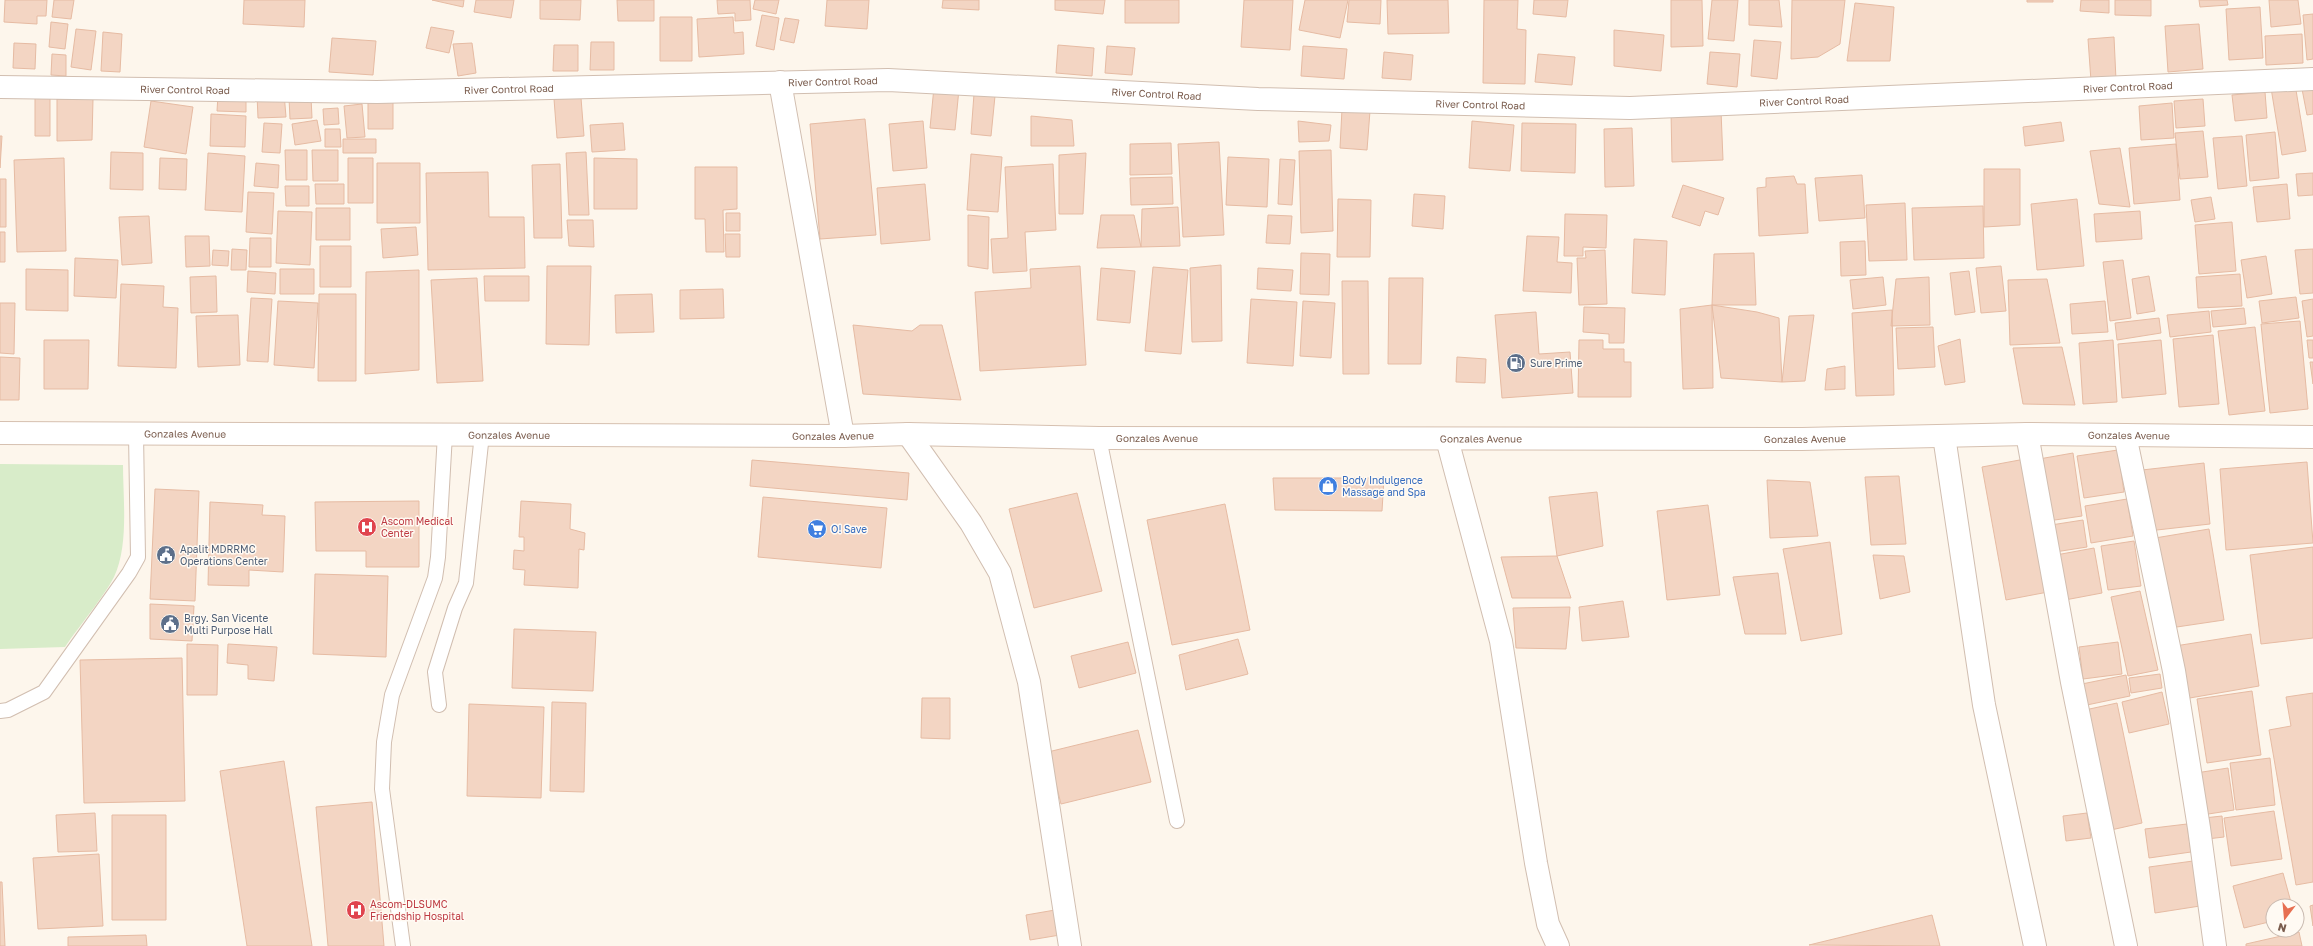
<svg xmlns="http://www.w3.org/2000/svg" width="2313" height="946" font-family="'Golos Text',sans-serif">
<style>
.green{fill:#d8ecc9}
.building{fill:#f3d5c3;stroke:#e6bba3}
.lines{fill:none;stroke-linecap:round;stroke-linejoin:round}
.service-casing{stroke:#d1beb0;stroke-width:16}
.minor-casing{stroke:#d1beb0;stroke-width:24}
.tertiary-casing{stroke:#d1beb0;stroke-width:24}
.secondary-casing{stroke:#d6c0b0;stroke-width:24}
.service{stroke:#fff;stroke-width:14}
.minor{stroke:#fff;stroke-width:22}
.tertiary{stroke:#fff;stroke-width:22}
.secondary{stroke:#fff;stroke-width:22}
.labels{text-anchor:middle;stroke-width:3;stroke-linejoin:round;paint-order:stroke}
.street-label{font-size:10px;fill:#7a5c4d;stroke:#fffaf3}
.service-label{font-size:10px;fill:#4e5e75;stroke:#fffaf3;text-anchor:start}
.shop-label{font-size:10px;fill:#366cbe;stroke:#fffaf3;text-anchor:start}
.health-label{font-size:10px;fill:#be3a42;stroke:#fffaf3;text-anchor:start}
</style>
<rect width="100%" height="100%" fill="#fdf6ec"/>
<path class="green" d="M0 464 123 465C123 498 129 546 114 577 103 598 79 626 65 647L0 649Z"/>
<path class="building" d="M5 0H47L46 16H37V24L4 22Z
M54 0H74L71 19 52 17Z
M244 0H305L304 27 243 24Z
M432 0H464L463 7Z
M476 0H514L511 18 474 12Z
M540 0H581L580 20 540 19Z
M617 0H654V21H618Z
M717 0H750L751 20 735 21V13L718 14Z
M755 0H779L776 14 753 9Z
M827 0H869L867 29 825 26Z
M943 0H979V10L942 8Z
M1055 0H1105L1103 14 1055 10Z
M1125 0H1179V23H1125Z
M1244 0H1293L1290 50 1241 47Z
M1305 0H1348L1340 38 1299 30Z
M1349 0H1381L1380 24 1347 22Z
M1387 0H1448L1449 33 1388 34Z
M1484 0H1518L1517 29 1526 30 1525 84 1483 83Z
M1534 0H1568L1566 17 1533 14Z
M1671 0H1702L1703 46 1671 47Z
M1712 0H1738L1734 41 1708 39Z
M1749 0H1779L1782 27 1749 25Z
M1792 0H1845L1840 44 1818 57 1791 59Z
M2027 0H2053V2H2027Z
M2081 0H2109V13L2080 11Z
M2115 0H2151V16L2115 15Z
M2199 0H2227L2228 5 2200 7Z
M2269 0H2298L2301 24 2271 27Z
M1855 3 1894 7 1890 61H1847Z
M2260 7 2263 58 2229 60 2226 9Z
M2313 14V59L2307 60 2303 15Z
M762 15 779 18 774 50 756 46Z
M660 17H692V61H660Z
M733 17 734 33 743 32 744 54 699 57 697 19Z
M785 18 799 20 794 43 780 40Z
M51 22 68 24 65 49 49 47Z
M2199 24 2203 69 2168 72 2165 26Z
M431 27 454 31 449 53 426 48Z
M76 29 96 31 91 70 71 67Z
M1614 30 1664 35 1661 71 1614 66Z
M103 32 122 34 120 72 101 71Z
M2302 34 2303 63 2266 65 2265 36Z
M2114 37 2116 80 2091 81 2088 39Z
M332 38 376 41 373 75 329 72Z
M1754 40 1781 42 1777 79 1751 76Z
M591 42H614V70H590Z
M14 43 36 44 35 69 13 68Z
M472 43 476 73 458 76 453 44Z
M554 45H578V71H553Z
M1058 45 1094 48 1092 76 1056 73Z
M1107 46 1135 48 1132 75 1105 73Z
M1303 46 1347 49 1344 79 1301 76Z
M1384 52 1413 55 1411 80 1382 78Z
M1710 52 1740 54 1737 87 1707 84Z
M52 54 66 55V76L51 75Z
M1538 54 1575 57 1572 85 1535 82Z
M2295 84 2306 151 2282 155 2271 88Z
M934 87 959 89 955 130 930 128Z
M2313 87V114L2307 115 2302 89Z
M2265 92 2267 118 2235 121 2232 95Z
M284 93 286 117 258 118 257 95Z
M974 94 995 96 991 136 971 134Z
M218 95 246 96V112L217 111Z
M311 97 312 118 290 119 289 98Z
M35 98H50V136H35Z
M581 98 584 136 557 138 554 99Z
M57 99H93L92 140 57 141Z
M2203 99 2205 126 2176 128 2174 101Z
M368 100H393V129H368Z
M151 101 193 107 186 154 144 147Z
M2172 103 2174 138 2141 140 2139 106Z
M362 104 365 137 347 138 344 106Z
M338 108 339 124 324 125 323 109Z
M1342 109 1370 111 1367 150 1340 148Z
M1721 111 1723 160 1672 162 1671 112Z
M211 114 246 116 245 147 210 146Z
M1031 116 1072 120 1074 146H1031Z
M865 119 876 235 820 239 810 124Z
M317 120 321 141 295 145 292 124Z
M923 121 927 168 893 171 889 124Z
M1298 121 1331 125 1329 141 1299 142Z
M1472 121 1514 125 1510 171 1469 168Z
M2061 122 2064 141 2025 146 2023 127Z
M264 123 282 124 280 153 262 152Z
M623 123 625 150 592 152 590 125Z
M1522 123 1576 124 1575 173 1521 171Z
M1632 128 1634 186 1605 187 1604 129Z
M325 129H340L341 147H325Z
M2203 131 2208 177 2180 179 2175 133Z
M2275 132 2279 178 2250 181 2246 135Z
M0 136H2L0 168Z
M2242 136 2247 186 2218 189 2213 138Z
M343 139H376V153H343Z
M1219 142 1224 235 1183 237 1178 144Z
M1171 143 1172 174 1130 175V144Z
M2176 144 2180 200 2134 204 2129 148Z
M2120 148 2130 207 2099 204 2090 151Z
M285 150H307V180H286Z
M312 150H338V181H313Z
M1331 150 1333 231 1301 233 1299 151Z
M111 152 143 153V190L110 189Z
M586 152 589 215H569L566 153Z
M208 153 245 156 242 212 205 210Z
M1086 153 1083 214H1059V155Z
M971 154 1002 157 998 212 967 210Z
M1228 157 1269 159 1267 207 1226 205Z
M64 158 66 251 17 252 14 160Z
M160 158 187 159 186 190 159 189Z
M348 158H373V203H348Z
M594 158 637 159V209H594Z
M1280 159 1295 160 1292 205 1278 204Z
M256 163 279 165 278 188 254 186Z
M377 163H420V223H377Z
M560 164 562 238H534L532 165Z
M1053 164 1056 230 1025 232 1027 271 993 273 991 239 1008 238 1005 167Z
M695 167H737V209L723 210 724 252H706L705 219H695Z
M1984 169H2020V225L1984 227Z
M488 172 489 217H524L525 268 428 270 426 173Z
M2313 173V195L2298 196 2296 174Z
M1862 175 1865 218 1819 221 1815 178Z
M1794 176 1797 184H1805L1808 233 1759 236 1757 188 1766 187V178Z
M1172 177 1173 204 1131 205 1130 178Z
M0 179H6V227H0Z
M315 184H344V204H316Z
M925 184 930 240 881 244 877 188Z
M2287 184 2290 219 2257 222 2253 187Z
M1683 185 1724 198 1718 215 1705 211 1700 226 1672 217Z
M285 186H309V206H286Z
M248 192 274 193 272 234 246 232Z
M1414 194 1445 196 1443 229 1412 226Z
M2211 197 2215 219 2195 222 2191 200Z
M1338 199 1371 200 1370 257H1337Z
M2077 199 2084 266 2037 270 2031 204Z
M1905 203 1907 260 1869 261 1866 205Z
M1983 206 1984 258 1914 260 1912 208Z
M1178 207 1180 246 1141 247 1142 209Z
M316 208H350V240H316Z
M278 211 312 212 310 265 276 263Z
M2140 211 2142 239 2096 242 2094 214Z
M726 213H740V231H726Z
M1565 214 1607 215 1606 248 1583 247V256H1564Z
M968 215 989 217 988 269 968 266Z
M1101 215H1134L1141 247 1097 248Z
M1268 215 1292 216 1290 244 1266 243Z
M149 216 152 263 122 265 119 217Z
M567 220H593L594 247 569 246Z
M2232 222 2236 271 2199 274 2195 225Z
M416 227 418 255 383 258 381 229Z
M0 232H5V262H0Z
M725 234H740V257H726Z
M185 236H209L210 266 186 267Z
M1527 236 1559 237 1557 262 1572 263 1571 293 1523 291Z
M250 238H271V267H249Z
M1634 239 1667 241 1665 295 1632 293Z
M1865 241 1866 275 1841 276 1840 242Z
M320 246H351V287H320Z
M232 249 247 250 246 270H231Z
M2313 249V293L2300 294 2295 250Z
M213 250 229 251 228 266 212 265Z
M1605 250 1607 304 1579 305 1577 258H1586L1585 251Z
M1301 253 1330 254 1329 295 1300 294Z
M1754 253 1756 305H1712L1714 254Z
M2266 256 2272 294 2247 298 2241 260Z
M75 258 118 260 116 298 74 296Z
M2123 260 2131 318 2110 321 2103 262Z
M1221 265 1222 341 1192 342 1190 268Z
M547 266H591L589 345 546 344Z
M1080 266 1086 365 980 371 975 292 1031 288 1030 269Z
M2001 266 2006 311 1981 313 1976 268Z
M1153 267 1188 270 1181 354 1145 351Z
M1101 268 1135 271 1130 323 1097 320Z
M1258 268 1293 270 1291 291 1257 289Z
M26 269 68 270V311L26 310Z
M280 269H314V294H280Z
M419 270V370L365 374 366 272Z
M248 271 276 273 275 294 247 292Z
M1969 271 1975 312 1955 315 1950 273Z
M2240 274 2242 306 2198 308 2196 277Z
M216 276 217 312 191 313 190 277Z
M484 276H529V301H485Z
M2149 276 2155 311 2137 314 2132 279Z
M1883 277 1886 305 1853 309 1850 280Z
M1929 277 1930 325 1891 326 1896 279Z
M477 278 483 381 437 383 431 280Z
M1389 278H1423L1421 364H1388Z
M2047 279 2060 343 2010 345 2008 280Z
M1342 281H1368L1369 374H1343Z
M121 284 164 286 163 307 178 308 176 368 118 366Z
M723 289 724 318 680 319V290Z
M319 294H356V381H318Z
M652 294 654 332 616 333 615 295Z
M2296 297 2299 318 2262 323 2259 301Z
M251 298 272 299 268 362 247 361Z
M1251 299 1297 302 1293 366 1247 363Z
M2313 299V336L2307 337 2302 301Z
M278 301 318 303 314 368 274 365Z
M1303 301 1335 303 1331 358 1300 356Z
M2105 301 2108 332 2072 334 2070 304Z
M0 303H15L14 354 0 353Z
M1712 305 1713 388 1683 389 1680 309Z
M1712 305 1757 312 1779 318 1782 382 1721 378Z
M1584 307 1625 308 1624 343H1609V334L1583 332Z
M2244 308 2246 324 2213 327 2211 311Z
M1892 310 1894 395 1856 396 1852 313Z
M2209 311 2211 332 2170 337 2167 315Z
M1536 312 1539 354 1570 352 1573 393 1502 398 1495 315Z
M238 315 240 365 198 367 196 316Z
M1814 315 1805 381 1782 382 1789 316Z
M2159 318 2161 333 2117 340 2115 323Z
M2300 321 2308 409 2270 413 2261 324Z
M853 325 912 331 920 325H942L961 400 863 394Z
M1933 327 1935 367 1898 369 1896 328Z
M2255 327 2265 411 2229 415 2218 331Z
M2213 335 2219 404 2179 407 2173 339Z
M1960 339 1965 382 1945 385 1938 346Z
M44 340H89L88 389H44Z
M1579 340H1603V349H1624V362H1631V397H1578Z
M2113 340 2117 402 2083 404 2079 343Z
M2161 340 2166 394 2122 398 2118 344Z
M2307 340H2313V358H2309Z
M2062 347 2075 405 2023 404 2013 348Z
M0 357 20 358 19 400H0Z
M1457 357 1486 359 1485 383 1456 382Z
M2310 362H2313V384Z
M1845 366V389L1825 390 1827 369Z
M2118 450 2124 492 2084 498 2077 456Z
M2073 453 2082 516 2048 521 2039 459Z
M2025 459 2048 592 2006 600 1982 467Z
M752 460 909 473 907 500 750 486Z
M2307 462 2313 543 2226 550 2220 469Z
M2204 463 2210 524 2148 531 2142 470Z
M1899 476 1906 544 1871 545 1865 477Z
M1273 478H1384L1382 511 1275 510Z
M1767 480 1810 482 1818 536 1770 538Z
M155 489 199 491 195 601 150 599Z
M1597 492 1603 546 1557 556 1549 497Z
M1077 493 1102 591 1034 608 1009 509Z
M763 497 887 508 881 568 758 557Z
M2127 499 2133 536 2091 543 2085 506Z
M419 501V567H366V551H316L315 502Z
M521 501 571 504 570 529 585 533 584 550 579 549 578 588 524 585 525 570 513 569 514 550 524 551V537H519Z
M210 502 263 505 262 515 285 516 283 572 249 570V586L208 585Z
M1225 504 1250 630 1172 645 1147 520Z
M1708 505 1720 595 1667 600 1657 511Z
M2083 520 2087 547 2055 552 2051 525Z
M2209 529 2224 620 2170 628 2155 538Z
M2134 541 2141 586 2108 590 2101 546Z
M1830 542 1842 634 1801 641 1783 549Z
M2313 547V638L2261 644 2250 555Z
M2094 548 2102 593 2065 600 2056 555Z
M1873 555 1904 556 1910 592 1880 599Z
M1557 556 1571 598H1512L1501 557Z
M1778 573 1786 634H1745L1733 577Z
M315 574 388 576 386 657 313 654Z
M2140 591 2158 670 2128 676 2111 597Z
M1623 601 1629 637 1582 641 1579 607Z
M150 604 194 606 192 641 150 639Z
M1570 607 1566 649 1516 648 1513 608Z
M514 629 596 632 593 691 512 688Z
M2251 634 2259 686 2184 699 2175 646Z
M1238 639 1248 674 1186 690 1179 655Z
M1128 642 1136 673 1079 688 1071 656Z
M2118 642 2122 674 2083 679 2079 647Z
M187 644 218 645 217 695H187Z
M228 644 277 647 274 681 248 679V665L227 663Z
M182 658 185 801 84 803 80 660Z
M2160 674 2162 688 2131 693 2129 678Z
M2126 675 2130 696 2082 706 2077 685Z
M2252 691 2261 755 2207 763 2197 699Z
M2162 692 2169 724 2129 733 2122 702Z
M2313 693V882L2296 885 2269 730 2291 726 2286 697Z
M922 698H950V739L921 738Z
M552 702 586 703 584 792 550 791Z
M2117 703 2142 823 2111 830 2085 710Z
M469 704 544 707 541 798 467 796Z
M1138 730 1151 782 1061 804 1048 752Z
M2270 758 2275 805 2236 810 2230 763Z
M284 761 312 946H247L220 771Z
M2228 768 2234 810 2202 815 2196 773Z
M372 802 384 946H328L316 807Z
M2274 811 2282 859 2231 866 2224 818Z
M95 813 97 851 58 852 56 815Z
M2087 813 2091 838 2066 841 2063 816Z
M112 815H166V920H112Z
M2222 816 2224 837 2207 839 2204 818Z
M2187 824 2191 852 2149 858 2145 829Z
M99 854 103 926 38 929 33 858Z
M2193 861 2200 906 2155 913 2149 867Z
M2283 873 2292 906H2273V921L2244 928 2233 886Z
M0 882H2L5 946H0Z
M2313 905V926L2310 906Z
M1055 910 1060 935 1030 940 1026 915Z
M1932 915 1940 946 1809 945Z
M2299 932 2302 946H2246V944Z
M146 935 147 946H68V937Z"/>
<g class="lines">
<g class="service-casing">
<path id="service" d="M1099 438 1177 821
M439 705 435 672 455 608 466 583 482 434
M0 711 8 710 44 692 129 573 138 557 136 433
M403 946 382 789 384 742 392 695 435 578 438 557 445 434"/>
</g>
<g class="minor-casing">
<path id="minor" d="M780 82 843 436
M908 434 971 523 1000 573 1029 682 1070 946
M2027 434 2072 682 2126 946
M2125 435 2174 671 2199 828 2215 946
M1944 436 1984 705 2035 946
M1447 439 1501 641 1536 863 1548 924 1558 946"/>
</g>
<g class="tertiary-casing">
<g id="tertiary">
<path id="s1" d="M0 87 377 92 888 80 1258 99 1630 108 2313 79"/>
</g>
</g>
<g class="secondary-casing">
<g id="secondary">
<path id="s2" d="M0 433 843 436 908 434 1099 438 1802 439 2027 434 2313 437"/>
</g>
</g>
<use href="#service" class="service"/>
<use href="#minor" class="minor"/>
<use href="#tertiary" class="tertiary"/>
<use href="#secondary" class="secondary"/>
</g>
<defs>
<g id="fuel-disc" transform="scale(1)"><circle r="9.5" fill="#5c6f8a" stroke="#fffaf3"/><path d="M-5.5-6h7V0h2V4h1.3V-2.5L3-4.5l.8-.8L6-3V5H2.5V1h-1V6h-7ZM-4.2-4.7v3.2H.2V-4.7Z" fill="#fff"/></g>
<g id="shop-disc" transform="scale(1)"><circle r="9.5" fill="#3f7fe0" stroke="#fffaf3"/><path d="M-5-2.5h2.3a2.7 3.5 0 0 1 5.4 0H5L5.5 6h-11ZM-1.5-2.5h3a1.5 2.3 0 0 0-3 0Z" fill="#fff"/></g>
<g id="hospital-disc" transform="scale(1)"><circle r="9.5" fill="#e0444e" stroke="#fffaf3"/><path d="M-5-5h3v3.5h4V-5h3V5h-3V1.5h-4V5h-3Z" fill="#fff"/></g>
<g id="supermarket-disc" transform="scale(1)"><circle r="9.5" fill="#3f7fe0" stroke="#fffaf3"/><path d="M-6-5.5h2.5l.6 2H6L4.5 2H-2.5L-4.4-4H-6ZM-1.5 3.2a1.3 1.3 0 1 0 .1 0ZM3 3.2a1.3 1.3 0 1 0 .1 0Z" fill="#fff"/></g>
<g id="civic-disc" transform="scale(1)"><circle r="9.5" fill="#5c6f8a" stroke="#fffaf3"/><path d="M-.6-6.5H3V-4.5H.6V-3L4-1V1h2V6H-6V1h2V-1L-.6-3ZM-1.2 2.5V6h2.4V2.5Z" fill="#fff"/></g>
</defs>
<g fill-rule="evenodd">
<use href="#fuel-disc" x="1516" y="363"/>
<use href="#shop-disc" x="1328" y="486"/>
<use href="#hospital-disc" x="367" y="527"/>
<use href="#supermarket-disc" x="817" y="529"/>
<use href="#civic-disc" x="166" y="555"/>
<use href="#civic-disc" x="170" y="624"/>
<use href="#hospital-disc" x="356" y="910"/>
</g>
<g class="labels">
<g class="street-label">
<text dy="4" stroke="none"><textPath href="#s1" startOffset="833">River Control Road</textPath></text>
<text dy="4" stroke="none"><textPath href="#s1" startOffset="2129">River Control Road</textPath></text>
<text dy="4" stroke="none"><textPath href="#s1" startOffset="185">River Control Road</textPath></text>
<text dy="4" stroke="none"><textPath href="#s1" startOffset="509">River Control Road</textPath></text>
<text dy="4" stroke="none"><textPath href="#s1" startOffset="1157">River Control Road</textPath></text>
<text dy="4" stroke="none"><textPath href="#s1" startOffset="1805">River Control Road</textPath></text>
<text dy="4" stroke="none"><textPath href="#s1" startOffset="1481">River Control Road</textPath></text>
<text dy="4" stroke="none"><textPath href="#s2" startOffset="185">Gonzales Avenue</textPath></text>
<text dy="4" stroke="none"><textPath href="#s2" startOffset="509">Gonzales Avenue</textPath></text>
<text dy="4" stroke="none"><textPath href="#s2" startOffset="2129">Gonzales Avenue</textPath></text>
<text dy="4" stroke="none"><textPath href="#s2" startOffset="833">Gonzales Avenue</textPath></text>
<text dy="4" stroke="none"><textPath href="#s2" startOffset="1157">Gonzales Avenue</textPath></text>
<text dy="4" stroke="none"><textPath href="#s2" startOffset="1481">Gonzales Avenue</textPath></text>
<text dy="4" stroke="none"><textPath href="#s2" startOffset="1805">Gonzales Avenue</textPath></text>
</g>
<g class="service-label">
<text x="1530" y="367">Sure Prime</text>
<text x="180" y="553">Apalit MDRRMC<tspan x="180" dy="12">Operations Center</tspan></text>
<text x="184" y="622">Brgy. San Vicente<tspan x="184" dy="12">Multi Purpose Hall</tspan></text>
</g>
<g class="shop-label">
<text x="1342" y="484">Body Indulgence<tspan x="1342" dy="12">Massage and Spa</tspan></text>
<text x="831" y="533">O! Save</text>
</g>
<g class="health-label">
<text x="381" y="525">Ascom Medical<tspan x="381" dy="12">Center</tspan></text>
<text x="370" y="908">Ascom-DLSUMC<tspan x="370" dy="12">Friendship Hospital</tspan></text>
</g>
</g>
<g transform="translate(2285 918) rotate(196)"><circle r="19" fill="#fffaf3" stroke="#cabbb1"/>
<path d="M0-3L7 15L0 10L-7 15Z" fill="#e76f51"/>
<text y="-6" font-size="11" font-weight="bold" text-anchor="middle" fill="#7a5c4d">N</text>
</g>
</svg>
